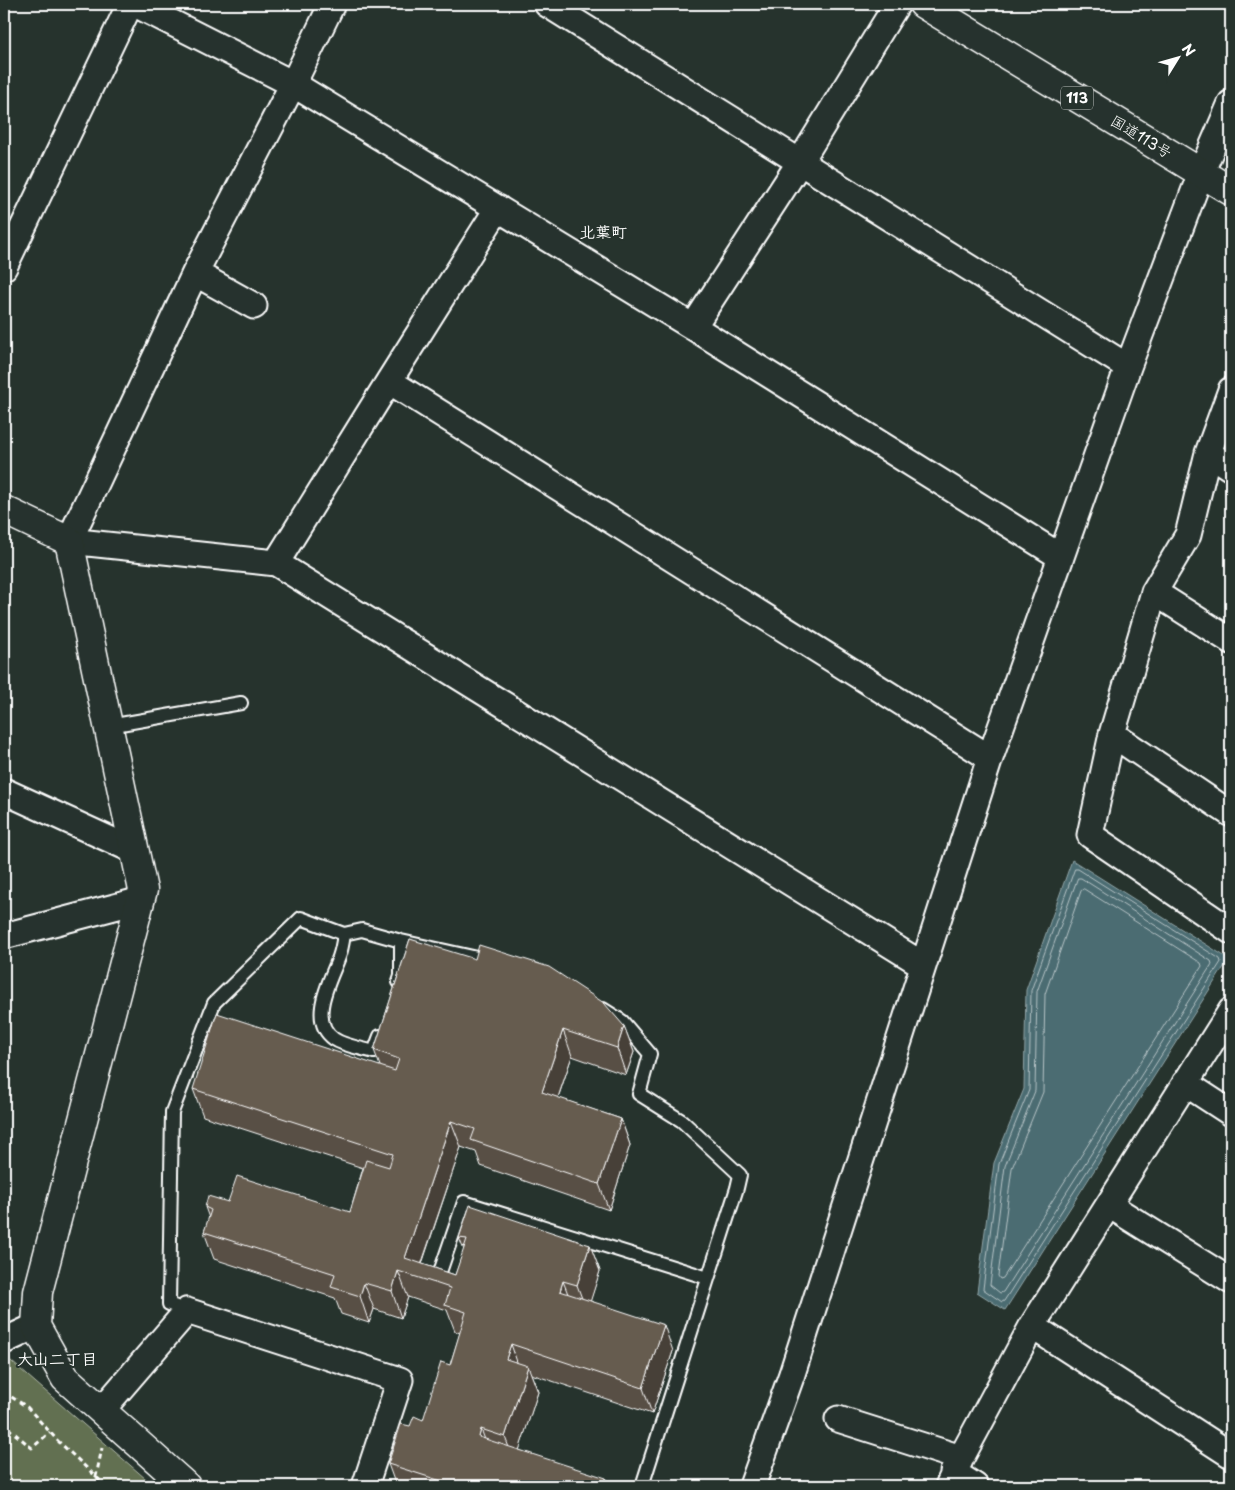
<svg xmlns="http://www.w3.org/2000/svg" width="1235" height="1490" font-family="'Playpen Sans','Klee One',sans-serif">
<style>
.green{fill:#627051;stroke:#b0b8a8}
.water{fill:#4b6c72;stroke:#93a7aa}
.lines{fill:none;stroke-linecap:round;stroke-linejoin:round}
.shore{stroke:#b7c4c7;stroke-width:1}
.lane-casing{stroke:#fff;stroke-width:16}
.street-casing{stroke:#fff;stroke-width:29}
.secondary-casing{stroke:#fff;stroke-width:31}
.highway-casing{stroke:#fff;stroke-width:31}
.path{stroke:#fff;stroke-width:3;stroke-dasharray:5 4;stroke-linecap:butt}
.lane{stroke:#26332d;stroke-width:12}
.street{stroke:#26332d;stroke-width:25}
.secondary{stroke:#26332d;stroke-width:28}
.highway{stroke:#26332d;stroke-width:28}
.wall{fill:#584f45;stroke:#fff}
.shaded-wall{fill:#474038;stroke:#fff}
.building{fill:#665c50;stroke:#fff}
.labels{text-anchor:middle;stroke-width:4;stroke-linejoin:round;paint-order:stroke}
.shield{fill:#26332d;stroke:#bec2c0;stroke-width:1}
.shield-label{font-size:14px;font-weight:bold;fill:#fff}
.street-label{font-size:15px;fill:#fff;stroke:#26332d}
.neighbourhood-label{font-size:16px;font-weight:bold;fill:#fff;stroke:#26332d}
</style>
<rect width="100%" height="100%" fill="#26332d"/>
<filter id="ink" filterUnits="userSpaceOnUse"><feTurbulence type="fractalNoise" baseFrequency=".02" numOctaves="2"/><feDisplacementMap in="SourceGraphic" scale="10" xChannelSelector="R" yChannelSelector="G"/><feConvolveMatrix kernelMatrix="1 2 1 2 8 2 1 2 1" color-interpolation-filters="sRGB"/></filter>
<g filter="url(#ink)">
<path class="green" d="M4 1355 154 1486H4Z"/>
<path class="water" d="M1072 860 1229 959 1005 1310 977 1292 994 1163 1024 1089 1026 990Z"/>
<g class="lines">
<path class="shore" d="M1075 869H1078L1220 959 1221 962 1004 1301 1002 1302 983 1289 999 1164 1029 1090 1031 991Z
M1078 878H1081L1211 961 1212 964 1003 1292 1000 1293 990 1285 1005 1166 1035 1091 1037 992Z
M1084 889 1201 963 1202 966 1003 1278 1000 1279 998 1276 1012 1168 1043 1092 1045 994 1081 891Z"/>
<g class="lane-casing">
<path id="lane" d="M109 726 241 703
M344 934C343 941 342 949 339 957 331 979 307 1020 334 1039 344 1046 361 1048 374 1052L380 1036
M399 982 401 976V941
M603 1009 622 1021 650 1054 639 1094 682 1121 740 1175 737 1188 642 1486
M439 1275 464 1202 708 1278
M187 1311 169 1304 172 1112 214 1003 301 918 344 934 362 930 401 941 491 961"/>
</g>
<g class="street-casing">
<path id="street" d="M135 4 293 84 693 327 1061 557
M332 4 293 84 195 273 69 541 276 563 923 965
M547 4 1128 367
M4 267 130 4
M195 273 254 306
M693 327 800 162 897 4
M389 381 990 758
M1208 453 1231 390
M1231 468 1208 453 1188 535 1154 592 1112 734 1231 814
M276 563 389 381 498 208
M1154 592 1231 641
M1112 734 1090 835 1231 931
M4 791 135 851
M4 936 141 900
M1185 1083 1231 1113
M1109 1205 1231 1281
M1032 1326 1231 1455
M4 1341 36 1326
M101 1411 187 1311 400 1380 365 1486
M838 1419 961 1458
M953 1472 975 1486
M752 1486 792 1374 990 758 1128 367 1201 173 1231 103
M948 1486 961 1458 1032 1326 1231 1011"/>
</g>
<g class="secondary-casing">
<path id="secondary" d="M4 510 69 541 143 890 38 1292 36 1326 65 1378 186 1486"/>
</g>
<g class="highway-casing">
<path id="highway" d="M923 4 1231 191"/>
</g>
<path class="path" d="M4 1392 27 1407 58 1441 106 1486
M4 1420C11 1432 10 1441 4 1454
M8 1428 32 1448 50 1432
M4 1481 44 1486
M94 1486 102 1448"/>
<use href="#lane" class="lane"/>
<use href="#street" class="street"/>
<use href="#secondary" class="secondary"/>
<use href="#highway" class="highway"/>
</g>
<path class="wall" d="M410 939 624 1026 634 1052 626 1075 572 1056 558 1098 621 1119 630 1145 609 1210 481 1166 476 1152 461 1147 422 1264 455 1275 464 1250 459 1238 590 1245 600 1271 590 1301 673 1351 652 1414 531 1374 538 1392 519 1450 609 1486H396L388 1464 410 1426 423 1420 450 1365 460 1333 455 1331 447 1310 408 1297 401 1318 374 1309 369 1323 341 1314 335 1298 214 1259 204 1232 209 1218 205 1207 228 1202 350 1212 363 1168 203 1116 193 1089 380 1066 374 1050Z"/>
<path class="shaded-wall" d="M624 1026 634 1052 626 1075 617 1048Z
M563 1030 572 1056 551 1118 542 1092Z
M621 1119 630 1145 609 1210 599 1184Z
M451 1121 461 1147 417 1277 405 1258Z
M590 1245 600 1271 587 1312 577 1285Z
M398 1271 408 1297 401 1318 392 1291Z
M563 1281 573 1307 560 1291Z
M364 1283 374 1309 369 1323 360 1296Z
M664 1325 673 1351 652 1414 643 1388Z
M511 1344 520 1371 506 1359Z
M528 1366 538 1392 515 1463 505 1437Z
M481 1429 491 1456 479 1437Z
M606 1478 609 1486H603Z"/>
<path class="building" d="M410 939 475 959 479 945 549 967 604 1003 624 1026 617 1048 563 1030 542 1092 621 1119 599 1184 471 1140 475 1129 451 1121 405 1258 455 1275 467 1239 459 1238 470 1205 590 1245 577 1285 563 1281 560 1291 664 1325 643 1388 511 1344 506 1359 528 1366 505 1437 481 1429 479 1437 606 1478 603 1486H457L388 1464 401 1424 410 1426 414 1416 423 1420 441 1362 450 1365 466 1312 445 1305 450 1288 398 1271 392 1291 364 1283 360 1296 331 1287 335 1274 204 1232 211 1210 205 1207 208 1196 228 1202 237 1176 350 1212 366 1160 389 1167 393 1154 193 1089 217 1013 395 1071 399 1059 374 1050Z"/>
</g>
<g class="labels">
<rect class="shield" x="1061" y="86.5" width="32" height="23" rx="4"/>
<g class="shield-label">
<text x="1077" y="103">113</text>
</g>
<g class="street-label">
<text transform="translate(1141 137) rotate(31)" y="5">国道113号</text>
</g>
<g class="neighbourhood-label">
<text x="603" y="238">北葉町</text>
<text x="57" y="1365">大山二丁目</text>
</g>
</g>
<rect width="1235" height="1490" fill="none" stroke="#26332d" stroke-width="20"/>
<rect x="10" y="10" width="1215" height="1470" fill="none" stroke="#fff" stroke-width="2" filter="url(#ink)"/>
<g transform="translate(1178 58) rotate(53)" stroke="#26332d" stroke-width="4" paint-order="stroke">
<path d="M0-4L9 19L0 12L-9 19Z" fill="#ffffff"/>
<text y="-8" font-size="14" font-weight="bold" text-anchor="middle" fill="#ffffff">N</text>
</g>
</svg>
